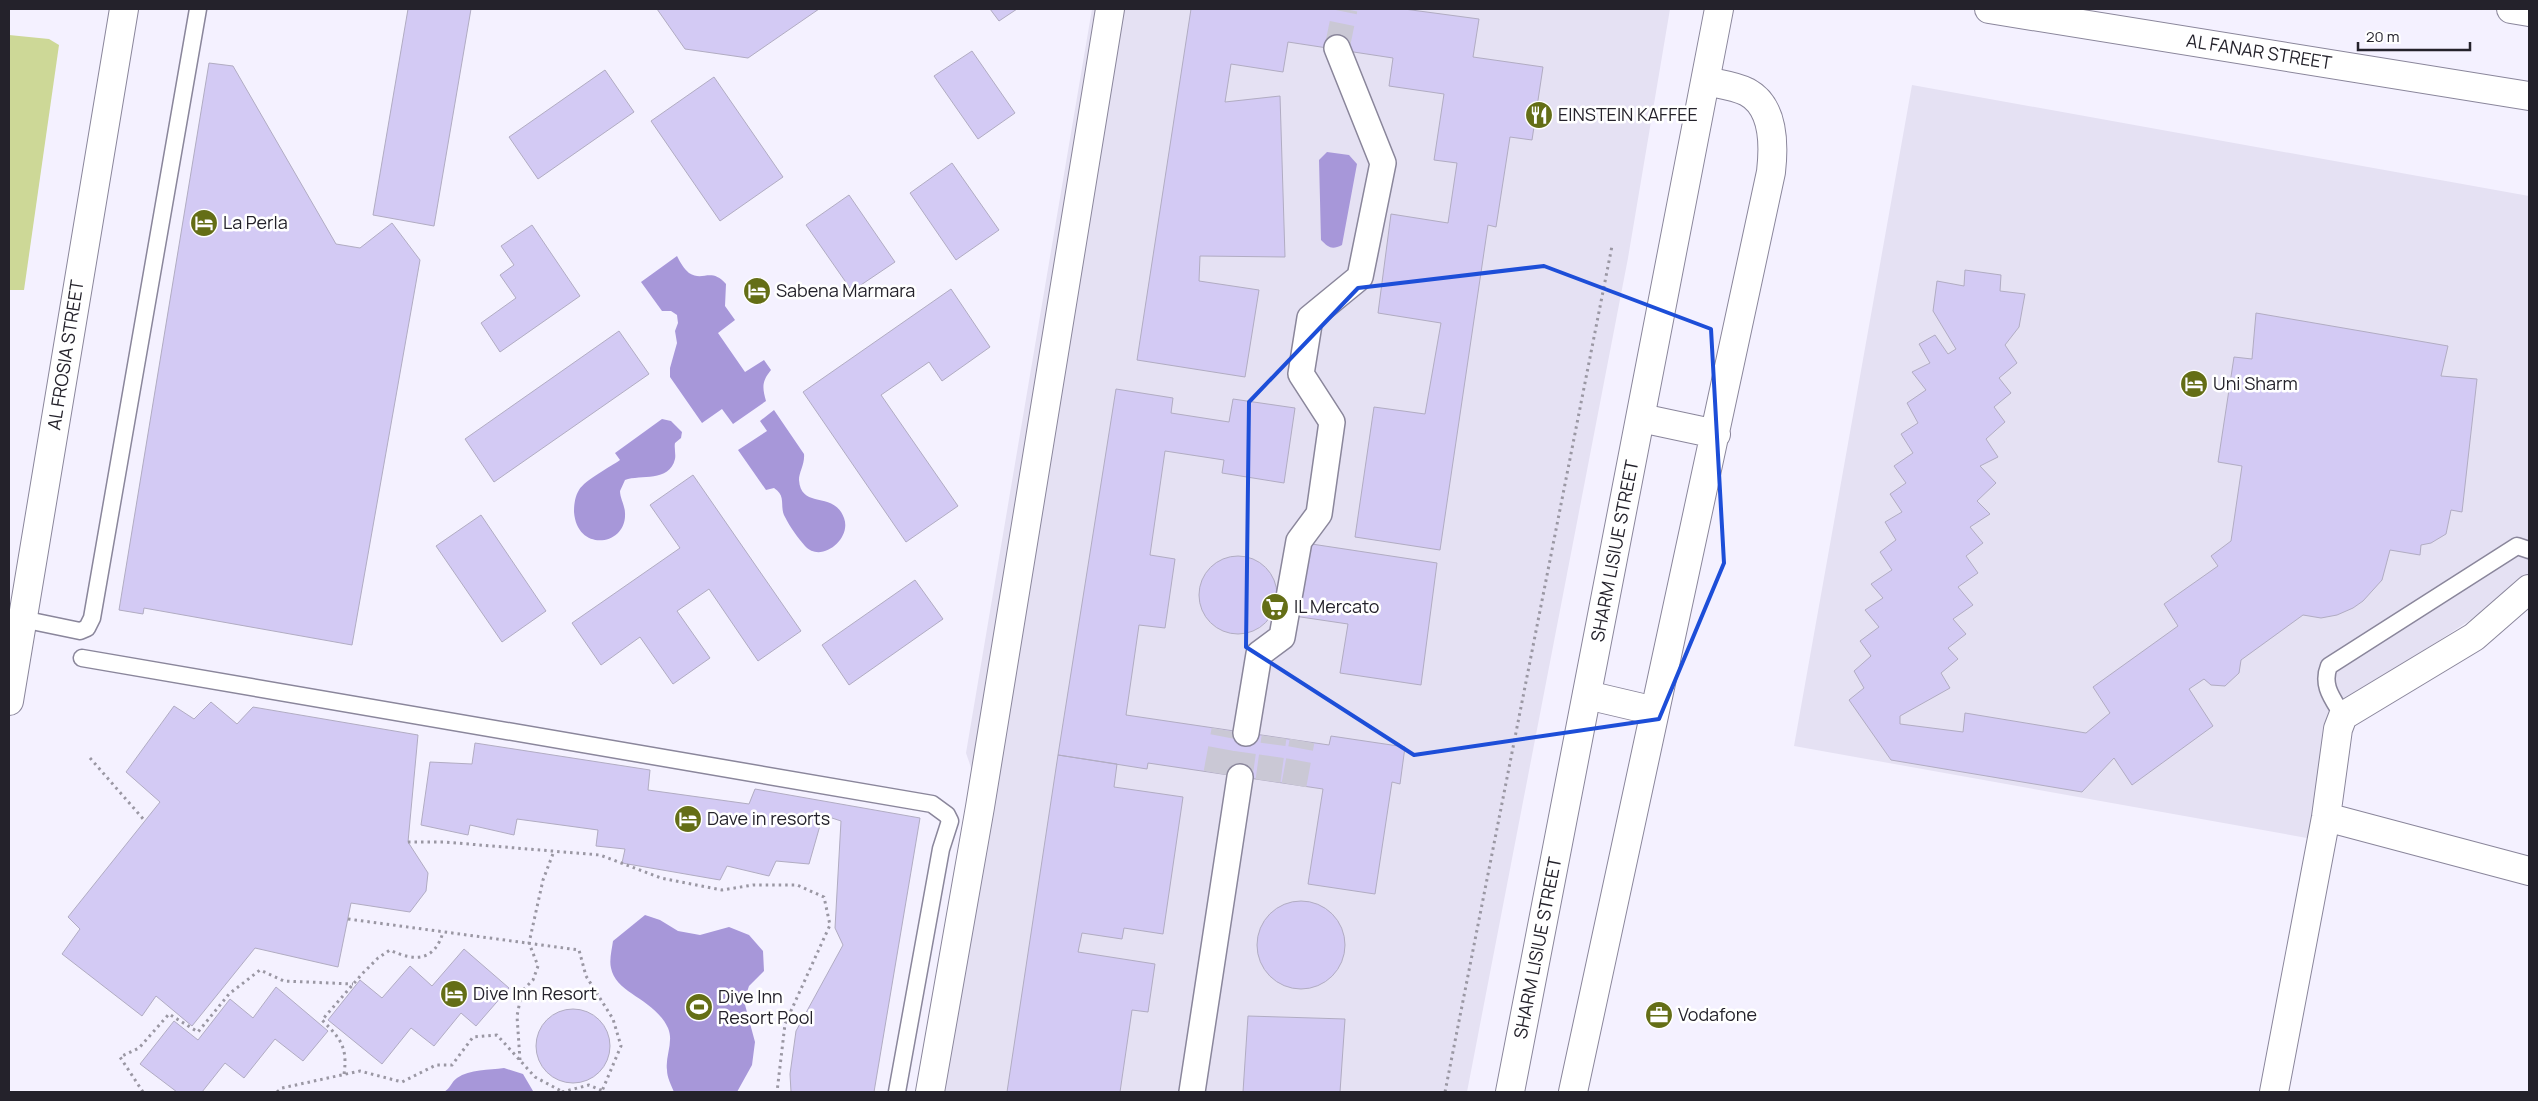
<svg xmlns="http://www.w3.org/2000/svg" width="2538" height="1101" font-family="Manrope,sans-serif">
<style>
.built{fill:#e5e1f3}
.green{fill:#cdd897}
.water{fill:#a797d9}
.building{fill:#d3caf4;stroke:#b1acc2}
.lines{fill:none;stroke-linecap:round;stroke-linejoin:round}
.pedestrian-tunnel{stroke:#cac8d5;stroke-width:25;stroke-dasharray:25 12;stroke-linecap:butt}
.service-casing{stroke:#8a869b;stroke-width:19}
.pedestrian-casing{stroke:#8a869b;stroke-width:28}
.minor-casing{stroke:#8a869b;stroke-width:30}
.tertiary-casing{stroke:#8a869b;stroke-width:30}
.secondary-casing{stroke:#8a869b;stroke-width:30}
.path{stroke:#9a97a3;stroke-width:3;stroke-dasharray:2.5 4;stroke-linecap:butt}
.service{stroke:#fff;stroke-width:16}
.pedestrian{stroke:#fff;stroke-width:25}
.minor{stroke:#fff;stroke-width:28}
.tertiary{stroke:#fff;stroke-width:28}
.secondary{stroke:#fff;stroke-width:28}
.marked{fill:none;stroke:#1d4ed8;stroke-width:4;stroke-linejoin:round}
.labels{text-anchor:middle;stroke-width:5;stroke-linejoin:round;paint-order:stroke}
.street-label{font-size:18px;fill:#24222b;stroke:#fff}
.poi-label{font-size:18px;fill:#24222b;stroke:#fff;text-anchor:start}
</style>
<rect width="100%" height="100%" fill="#f4f1ff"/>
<path class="built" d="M1092 9H1670L1628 258 1467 1092H924L977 785 966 753Z
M1912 85 2529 196 2528 582 2341 705 2318 840 1794 746Z"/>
<path class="green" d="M9 35 49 39 59 45 24 290H9Z"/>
<path class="water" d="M1327 152 1349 155 1357 164 1342 245C1332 250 1329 248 1321 240L1319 160Z
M677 256C680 262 684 269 689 273 703 282 711 267 726 284L725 306 735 320 718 333 745 372 764 360 771 370C762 381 762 387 766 401L733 424 722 409 702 423 670 377V368L677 343 675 331 678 323 677 315 671 311H662L641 282Z
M774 410 804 454C805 464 799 472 799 480 801 510 834 490 844 518 852 539 821 564 805 546 798 538 790 527 785 517 779 507 787 496 774 488L766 490 738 450 767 431 760 421Z
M662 419 671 421 682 432 681 438 675 443C674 448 676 454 675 459 669 483 641 474 625 480L620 491C620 498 625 506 625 513 627 546 577 553 574 512 574 505 575 496 579 490 585 480 610 467 620 460L615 453Z
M645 915 660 920 678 931 700 935 729 927 749 935 763 951 764 971 749 986 744 1001 755 1042 752 1065 737 1092H674C671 1085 667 1077 667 1070 665 1056 674 1042 668 1028 654 998 616 994 611 968 609 960 612 949 613 941Z
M504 1068 523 1074 533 1091 443 1092C450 1090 451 1082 457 1078 470 1069 489 1070 504 1068Z"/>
<path class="building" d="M408 9H471L434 226 373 215Z
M657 9H819L748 58 685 49Z
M990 9H1017L999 21Z
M1191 9H1404L1479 19 1473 57 1543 67 1532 140 1510 137 1496 227 1488 225 1440 550 1355 537 1374 407 1425 414 1441 323 1378 313 1391 214 1448 223 1457 163 1434 160 1444 94 1389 86 1393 58 1288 42 1283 72 1231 64 1225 102 1280 96 1285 257 1200 256 1199 281 1259 290 1245 377 1137 360Z
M972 51 1015 113 978 139 934 76Z
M209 63 233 66 336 244 360 248 392 223 420 260 352 645 144 608 143 614 119 610Z
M605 70 634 112 538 179 509 137Z
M714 77 783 177 720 221 651 121Z
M952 163 999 230 956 260 910 193Z
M849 195 895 262 852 291 806 225Z
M532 225 580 296 500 352 481 323 516 298 500 275 514 265 501 246Z
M1965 270 2001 275 2000 291 2025 294 2019 327 2005 345 2017 363 1999 378 2011 393 1994 407 2005 422 1986 439 1998 457 1980 466 1996 483 1977 501 1990 514 1970 527 1983 543 1966 556 1978 573 1958 587 1973 605 1953 619 1966 634 1948 648 1958 659 1941 673 1950 688 1900 716V724L1963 732 1965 713 2086 733 2110 713 2093 687 2178 626 2164 604 2218 566 2211 556 2231 541 2242 466 2218 462 2234 357 2252 359 2256 313 2448 346 2441 376 2477 379 2462 512 2451 510 2446 534 2431 543 2421 545 2420 555 2390 550 2382 580 2363 601 2353 608 2337 615 2321 618 2303 615 2241 660 2239 673 2225 686 2211 685 2204 679 2189 689 2213 726 2132 785 2114 758 2082 792 1891 760 1849 700 1864 688 1854 671 1871 656 1860 641 1879 627 1865 610 1883 598 1871 584 1892 570 1880 552 1896 540 1885 522 1902 512 1890 494 1906 483 1894 466 1913 453 1901 434 1918 423 1907 403 1926 390 1912 372 1930 363 1919 344 1935 335 1948 354 1956 349 1933 311 1937 281 1964 286Z
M951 289 990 347 942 381 929 362 881 395 958 506 906 542 803 392Z
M619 331 649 374 494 482 465 439Z
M1116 389 1173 398 1171 413 1229 422 1233 399 1295 408 1284 483 1222 473 1224 460 1165 451 1150 555 1175 559 1165 628 1139 625 1126 715 1329 745 1331 736 1405 747 1400 784 1392 782 1375 894 1308 884 1323 789 1148 763 1147 769 1058 755Z
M693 475 801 631 758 661 709 589 677 611 710 658 673 684 640 637 601 665 572 623 680 548 650 505Z
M481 515 546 611 502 642 436 546Z
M1305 543 1437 563 1421 685 1340 673 1348 624 1294 616Z
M1199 595a39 39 0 1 1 78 0a39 39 0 1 1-78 0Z
M915 580 943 619 849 685 822 645Z
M211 702 237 724 253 707 418 735 408 842 428 873 426 891 410 912 351 903 338 967 255 948 192 1026 156 996 142 1016 62 954 80 929 68 917 160 802 126 772 174 706 194 719Z
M475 743 650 770 648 790 749 804 755 789 920 818 874 1092H791L790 1074 796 1031 843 945 835 928 841 821 823 815 809 864 776 861 769 876 727 866 720 880 622 863 625 849 596 846 598 830 517 819 514 835 470 825 468 835 421 825 430 762 472 764Z
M1058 755 1117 764 1114 787 1183 797 1163 934 1124 928 1122 939 1082 933 1078 952 1155 964 1148 1012 1132 1010 1120 1092H1007Z
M1257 945a44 44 0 1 1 88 0a44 44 0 1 1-88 0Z
M464 949 509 988 476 1026 461 1013 434 1046 411 1028 382 1064 328 1020 360 980 382 998 410 966 432 986Z
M276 987 328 1031 303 1061 275 1039 244 1078 225 1063 202 1092H177L140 1064 174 1021 198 1040 230 999 253 1018Z
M536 1046a37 37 0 1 1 74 0a37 37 0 1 1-74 0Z
M1248 1016 1345 1019 1340 1092H1243Z"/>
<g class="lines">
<path class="pedestrian-tunnel" d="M1337 48 1345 9
M1216 773 1224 730
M1240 777 1246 733
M1268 781 1274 737
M1294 785 1302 741"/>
<g class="service-casing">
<path id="service" d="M22 619 80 631 87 628 92 618 198 9
M82 658 932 804 947 815 950 821 941 849 897 1092
M2343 716C2333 699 2321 686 2329 666L2517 546 2529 550"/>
</g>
<g class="pedestrian-casing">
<path id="pedestrian" d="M1246 733 1259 654 1282 637 1299 541 1319 514 1332 422 1301 374 1310 318 1360 277 1383 163 1337 48
M1192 1092 1240 777"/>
</g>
<g class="minor-casing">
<path id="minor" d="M1641 418 1716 434
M1587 695 1655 711
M9 701 124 9
M2326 817 2529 871
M930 1092 980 807 1110 9
M1573 1092 1771 172C1774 146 1775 107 1747 92 1736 86 1719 84 1706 81
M2274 1092 2326 817 2338 729 2343 716 2474 637 2529 589"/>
</g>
<g class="tertiary-casing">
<path id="tertiary" d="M1510 1092 1719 9"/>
</g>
<g class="secondary-casing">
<path id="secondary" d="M1989 9 2529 96
M2511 9 2529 12"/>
</g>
<path class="path" d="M90 758 145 821
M408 842H444L600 855 661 878 722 890 753 885H797L824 897 830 925 785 1024 777 1092
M348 919 579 950 586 976 613 1019 621 1046 602 1091
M520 1060 517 1016 522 991 533 980 538 966 529 943 543 880 554 851
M344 1074C348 1047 340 1038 322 1020L362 974 378 958 390 950C415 962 435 961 443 932
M143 1092 120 1057 139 1048 169 1014 198 1032 229 994 260 970 284 981 353 984
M277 1092 282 1088 360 1071 402 1082 436 1065H452L473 1037 497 1035 535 1077 563 1092
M562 1092 589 1085 605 1092
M1445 1092 1612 246"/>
<use href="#service" class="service"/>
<use href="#pedestrian" class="pedestrian"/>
<use href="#minor" class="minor"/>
<use href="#tertiary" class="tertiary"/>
<use href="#secondary" class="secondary"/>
</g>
<path class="marked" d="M1544 266 1711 329 1724 563 1659 719 1414 755 1246 647 1249 402 1358 288Z"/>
<defs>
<g id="restaurant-disc" transform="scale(1.4375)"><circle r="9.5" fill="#646e16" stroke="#fff"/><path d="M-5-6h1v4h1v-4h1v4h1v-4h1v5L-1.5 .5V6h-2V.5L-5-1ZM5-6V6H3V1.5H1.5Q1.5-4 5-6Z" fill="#fff"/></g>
<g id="hotel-disc" transform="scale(1.4375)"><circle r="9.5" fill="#646e16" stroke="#fff"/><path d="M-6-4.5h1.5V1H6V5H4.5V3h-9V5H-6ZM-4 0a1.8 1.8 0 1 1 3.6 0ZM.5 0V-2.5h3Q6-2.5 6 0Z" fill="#fff"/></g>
<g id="supermarket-disc" transform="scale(1.4375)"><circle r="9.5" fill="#646e16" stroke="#fff"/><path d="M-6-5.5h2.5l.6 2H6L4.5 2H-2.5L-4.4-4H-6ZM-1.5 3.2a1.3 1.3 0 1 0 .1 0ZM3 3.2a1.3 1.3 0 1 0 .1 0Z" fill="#fff"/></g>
<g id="stadium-disc" transform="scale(1.4375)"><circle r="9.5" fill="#646e16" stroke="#fff"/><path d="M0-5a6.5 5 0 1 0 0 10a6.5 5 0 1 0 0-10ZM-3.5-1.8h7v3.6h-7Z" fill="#fff"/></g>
<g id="office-disc" transform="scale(1.4375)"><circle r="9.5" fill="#646e16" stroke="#fff"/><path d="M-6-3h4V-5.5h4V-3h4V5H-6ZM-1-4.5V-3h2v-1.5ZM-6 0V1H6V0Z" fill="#fff"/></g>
</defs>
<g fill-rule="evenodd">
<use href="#restaurant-disc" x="1539" y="115"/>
<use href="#hotel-disc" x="204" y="223"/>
<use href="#hotel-disc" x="757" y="291"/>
<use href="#hotel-disc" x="2194" y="384"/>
<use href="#supermarket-disc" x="1275" y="607"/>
<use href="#hotel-disc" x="688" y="819"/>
<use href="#hotel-disc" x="454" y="994"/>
<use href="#stadium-disc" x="699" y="1007"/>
<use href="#office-disc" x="1659" y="1015"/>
</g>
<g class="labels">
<g class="street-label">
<text transform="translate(2259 52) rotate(9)" y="6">AL FANAR STREET</text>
<text transform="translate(66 355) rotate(-81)" y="6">AL FROSIA STREET</text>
<text transform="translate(1615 551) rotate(-79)" y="6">SHARM LISIUE STREET</text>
<text transform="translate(1538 948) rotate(-79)" y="6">SHARM LISIUE STREET</text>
</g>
<g class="poi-label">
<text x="1558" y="121">EINSTEIN KAFFEE</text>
<text x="223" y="229">La Perla</text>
<text x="776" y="297">Sabena Marmara</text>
<text x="2213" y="390">Uni Sharm</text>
<text x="1294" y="613">IL Mercato</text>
<text x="707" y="825">Dave in resorts</text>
<text x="473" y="1000">Dive Inn Resort</text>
<text x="718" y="1003">Dive Inn<tspan x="718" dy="21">Resort Pool</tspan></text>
<text x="1678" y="1021">Vodafone</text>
</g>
</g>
<rect width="2538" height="1101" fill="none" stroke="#24222b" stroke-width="20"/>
<path d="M2358 42v8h112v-8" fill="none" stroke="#24222b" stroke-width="2.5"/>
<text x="2366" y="42" font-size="15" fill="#24222b" stroke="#ffffff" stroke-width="4" paint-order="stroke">20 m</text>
</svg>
